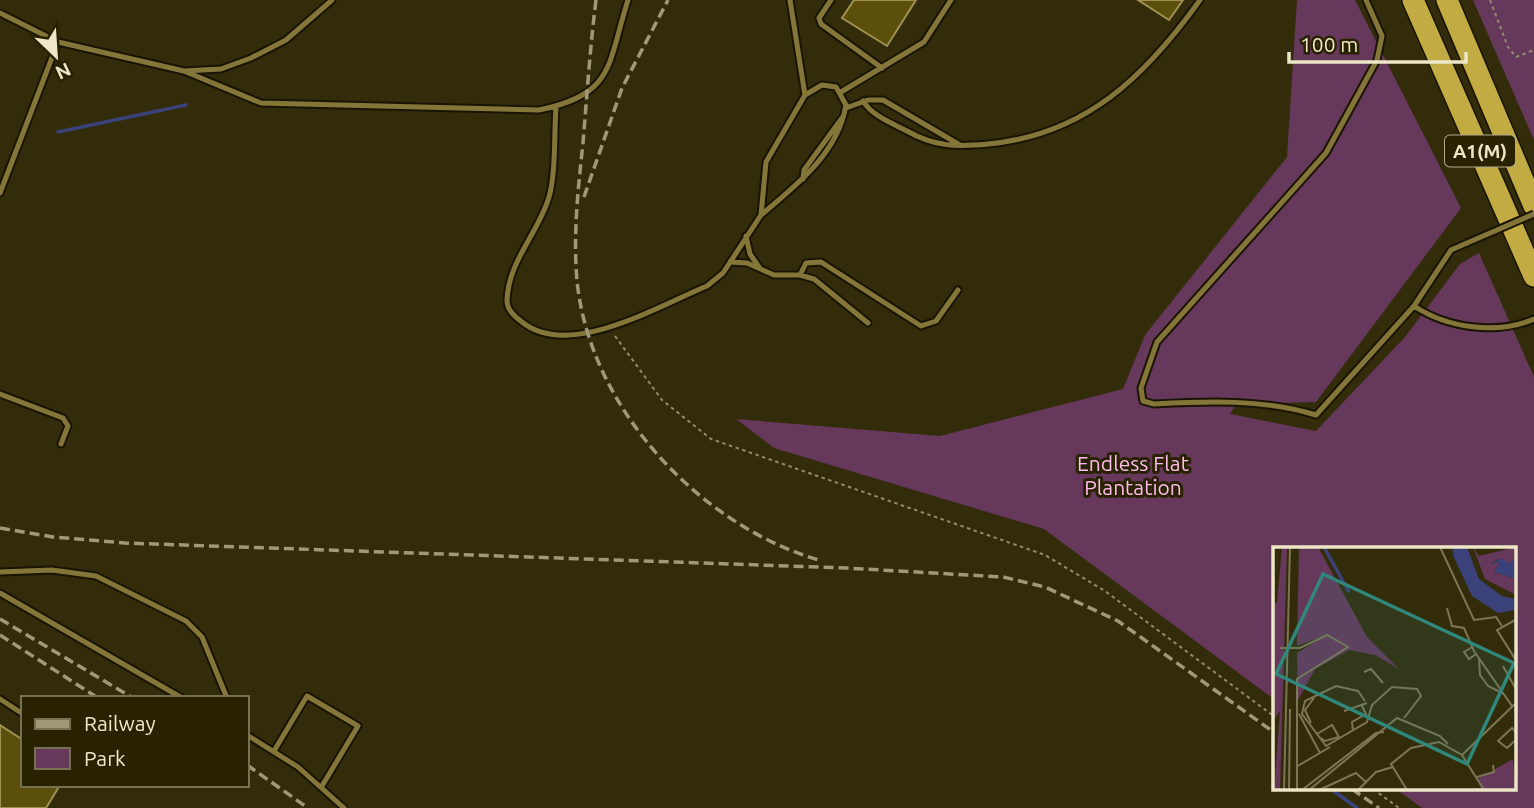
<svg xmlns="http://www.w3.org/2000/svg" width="1534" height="808" font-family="Ubuntu,sans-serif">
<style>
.green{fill:#66385b}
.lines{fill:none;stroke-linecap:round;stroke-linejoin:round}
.stream{stroke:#3b4179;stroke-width:3.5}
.building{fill:#5c4f0b;stroke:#9f9154;stroke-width:2}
.lane-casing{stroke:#191403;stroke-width:9}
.highway-casing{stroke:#191403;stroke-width:24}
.path{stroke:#938c6c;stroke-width:2;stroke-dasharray:3.5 3.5;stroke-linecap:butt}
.lane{stroke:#847639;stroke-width:5}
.highway{stroke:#c2ab43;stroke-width:21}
.rail{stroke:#a09979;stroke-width:3.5;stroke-dasharray:10 5;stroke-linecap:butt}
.lane-bridge-casing{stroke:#191403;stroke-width:9;stroke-linecap:butt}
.lane-bridge{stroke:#847639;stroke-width:5}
.labels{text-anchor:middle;stroke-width:6;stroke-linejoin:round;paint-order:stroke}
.shield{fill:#292202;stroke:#b2ab8c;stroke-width:2}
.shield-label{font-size:19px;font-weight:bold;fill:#ede6c7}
.park-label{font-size:21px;fill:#febbec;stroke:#292202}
.inset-river{fill:none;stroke:#3b4179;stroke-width:3.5}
.inset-road{fill:none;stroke:#7d7656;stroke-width:2}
.view{fill:#30877b;fill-opacity:0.15;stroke:#30877b;stroke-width:3.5}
.inset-edge{fill:none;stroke:#ede6c7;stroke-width:3.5}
</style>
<rect width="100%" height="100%" fill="#332c0b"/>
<path class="green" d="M1297 0H1355L1461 208 1316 402 1236 404 1230 414 1316 431 1405 337 1460 264 1479 253 1534 377V808H1422L1396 789H1515V549H1275V700L1044 529 774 448 736 419 940 436 1123 389 1145 335 1287 157Z
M1473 0H1534V140Z"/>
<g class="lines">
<path class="stream" d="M58 132 186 105
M1331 789 1357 808"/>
</g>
<path class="building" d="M854 0H916L887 46 842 18Z
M1138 0H1183L1169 20Z
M0 725 23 740V785H60L46 808H0Z"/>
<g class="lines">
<g class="lane-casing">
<path id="lane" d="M790 0 805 95
M831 0 819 18 821 24 882 68
M1366 0 1382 36 1377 60 1326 153 1157 342 1141 388 1143 401 1154 404C1209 401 1263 399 1316 415L1414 306 1451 250 1467 243
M0 13 58 42 184 71 221 69 251 58 286 40 332 0
M184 71 261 103 539 110C615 94 607 66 628 0
M841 92 924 42 951 0
M863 101C872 116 892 123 907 131 935 147 957 147 988 144 1085 135 1145 77 1200 0
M556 107C554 133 556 173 549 197 538 234 508 261 507 301 507 310 515 317 522 322 569 360 658 306 707 286L723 273 761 215 766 162 805 95 822 85 836 87 846 105C838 153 797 185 761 215
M846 108 868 100H883L960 145
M803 179 804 170 842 118
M0 193 58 42
M746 236 750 254 759 267
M730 262 747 263 774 275H800L814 279 868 323
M800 275 806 263 821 262 921 326 936 321 958 290
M1414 306C1447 328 1497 335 1534 319
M0 394 63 418 68 426 61 444
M0 572 52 570 96 576 186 621 202 637 227 698
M0 593 182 698
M0 699 23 714
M247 735 298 767 344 808
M274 751 307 696 358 726 322 786"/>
</g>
<g class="highway-casing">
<path id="highway" d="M1413 0 1534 276
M1447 0 1534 206"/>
</g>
<path class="path" d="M1490 0 1508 47 1516 57 1534 50
M615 336 662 400 711 439 1045 555 1105 591 1275 717
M1373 789 1399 808"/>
<use href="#lane" class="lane"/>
<use href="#highway" class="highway"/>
<path class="rail" d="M596 0C590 48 587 95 583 143 578 189 573 235 577 281 590 409 701 527 822 561
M584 197 622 88 668 0
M0 528 53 537 125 543 846 568 1003 577 1045 587 1118 621 1275 733
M0 619 133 698
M0 635 98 698
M247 765 308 808
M1352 789 1379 808"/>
<g class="lane-bridge-casing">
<path id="lane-bridge" d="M1467 243 1534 214"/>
</g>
<use href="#lane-bridge" class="lane-bridge"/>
</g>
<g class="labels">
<rect class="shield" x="1445" y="135.5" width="70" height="31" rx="5"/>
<g class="shield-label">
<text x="1480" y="158">A1(M)</text>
</g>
<g class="park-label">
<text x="1133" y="471">Endless Flat<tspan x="1133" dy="24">Plantation</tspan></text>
</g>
</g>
<g transform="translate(1273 547)">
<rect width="243" height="243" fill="#332c0b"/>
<path d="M9 0H14L7 243H1L7 164 0 174V56H4ZM26 0H45L94 90 126 122 102 108 76 103 42 122 25 153 24 106 55 87 24 99ZM200 0 206 9 243 0V10L237 17 225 12 218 17 227 15 221 25 243 32V48L212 32ZM240 212 243 243H211L205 232Z" fill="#66385b"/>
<path d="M176 0 181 9 179 0H194L206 32 229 49 243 52V63L225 66 199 49ZM243 10V32L221 25 227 15 217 18 228 11 236 17Z" fill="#3b4179"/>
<path class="inset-river" d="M51 0 76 45"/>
<path class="inset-road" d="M167 0 201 73 223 70 229 79M174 61 179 79 191 81 201 104 239 159M244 72 224 83 244 115M199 100 191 105 196 112 203 107M7 101H27L54 88 75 100 24 132V243M206 112 207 128 215 139 231 147M230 119 244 144M91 125 98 122 110 136M92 154 85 144 63 139 32 154 29 167 53 199 94 175 99 158 119 140 144 142 148 149 131 171M71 164 94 156M26 167 47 206M38 176 32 163 41 151M80 184 79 175 93 167 88 157M244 186 239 181 225 194 234 201 244 192M44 187 59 178 66 190 52 194 46 190M189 208 244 155M23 220 57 200M204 230 221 225 220 218M11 243 17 0M16 243 17 162M29 243 103 186 111 185M36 243 124 171 167 189 175 197M46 243 83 226 94 236M85 243 103 225 120 220M134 243 118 217 138 201 166 195 189 208 211 243"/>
<path class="view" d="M50 27 241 116 194 217 3 127Z"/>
<rect width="243" height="243" class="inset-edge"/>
</g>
<rect x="21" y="696" width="228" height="91" fill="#292202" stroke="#777051" stroke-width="2"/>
<rect x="35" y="719" width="35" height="10" fill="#a09979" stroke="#777051" stroke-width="2"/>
<text x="84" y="731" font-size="21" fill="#ede6c7">Railway</text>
<rect x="35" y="748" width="35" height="21" fill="#66385b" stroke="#777051" stroke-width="2"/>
<text x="84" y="766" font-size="21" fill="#ede6c7">Park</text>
<g transform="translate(56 56) rotate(155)" stroke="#292202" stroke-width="5" paint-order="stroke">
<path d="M0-5L12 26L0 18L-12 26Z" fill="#ede6c7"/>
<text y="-10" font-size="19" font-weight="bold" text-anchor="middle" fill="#ede6c7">N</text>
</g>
<path d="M1289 52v10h177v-10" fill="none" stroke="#ede6c7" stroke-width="3.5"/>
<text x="1300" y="52" font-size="21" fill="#ede6c7" stroke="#292202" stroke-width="5" paint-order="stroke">100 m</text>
</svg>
